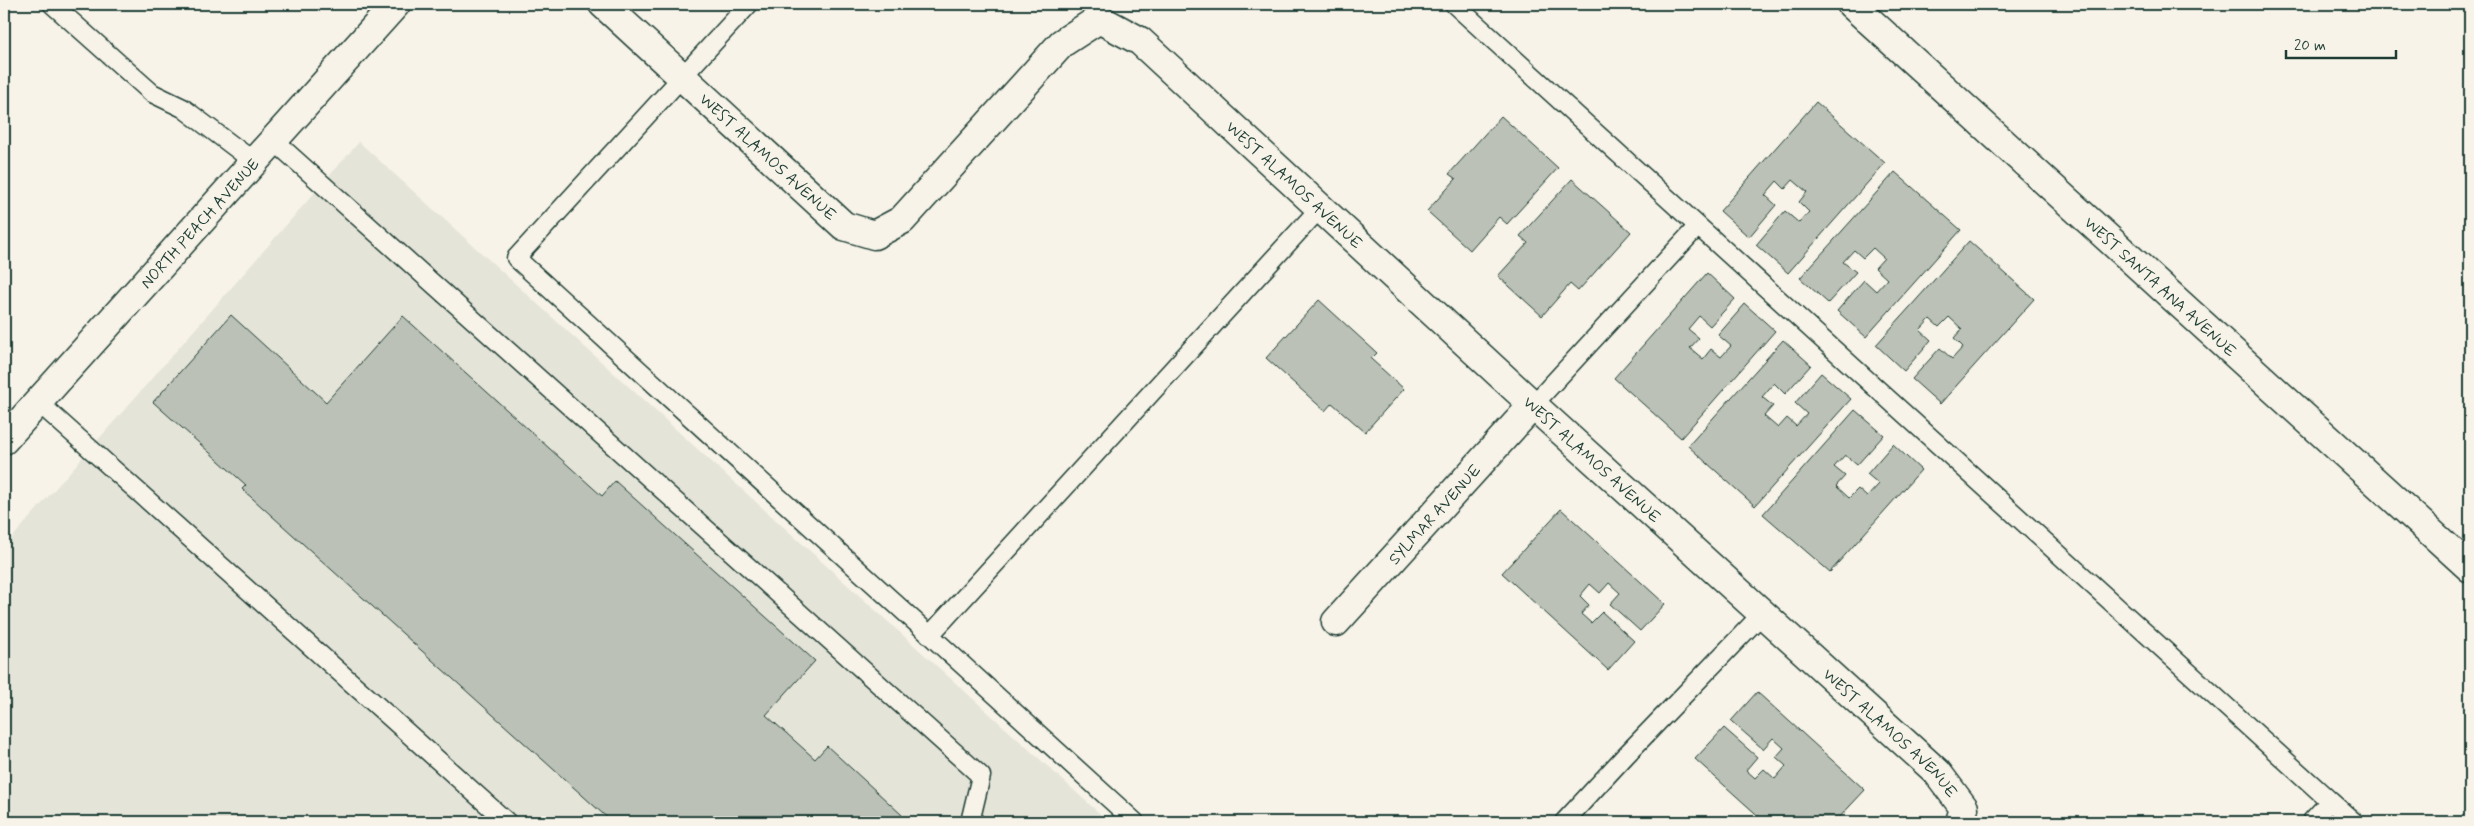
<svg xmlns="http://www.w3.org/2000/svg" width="2474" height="826" font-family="Mynerve,sans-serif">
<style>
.built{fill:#e5e4d9}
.building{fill:#bbc1b6;stroke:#1f3d34}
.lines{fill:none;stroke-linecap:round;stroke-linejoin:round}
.service-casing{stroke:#1f3d34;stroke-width:21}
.minor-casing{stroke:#1f3d34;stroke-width:31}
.secondary-casing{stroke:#1f3d34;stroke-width:31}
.service{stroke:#f7f3e8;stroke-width:18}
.minor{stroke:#f7f3e8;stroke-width:28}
.secondary{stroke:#f7f3e8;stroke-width:28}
.labels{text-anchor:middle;stroke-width:4;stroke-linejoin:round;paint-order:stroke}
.street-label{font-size:16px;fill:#1f3d34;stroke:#f7f3e8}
</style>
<rect width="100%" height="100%" fill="#f7f3e8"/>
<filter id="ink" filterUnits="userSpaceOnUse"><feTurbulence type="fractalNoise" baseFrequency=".02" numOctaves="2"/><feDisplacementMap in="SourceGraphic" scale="10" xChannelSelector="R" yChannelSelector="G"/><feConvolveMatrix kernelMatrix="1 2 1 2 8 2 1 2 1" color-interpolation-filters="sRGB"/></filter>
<g filter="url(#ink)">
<path class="built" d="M359 142 1109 822H4V547Z"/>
<path class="building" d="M1816 102 1885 163 1788 273 1756 245 1785 211 1799 223 1809 212 1799 202 1807 192 1793 180 1785 189 1777 181 1765 195 1776 205 1749 237 1720 211Z
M1501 116 1558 168 1507 224 1499 217 1470 250 1427 211 1456 179 1449 174Z
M1895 172 1961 230 1866 337 1837 311 1864 280 1876 291 1887 279 1875 268 1884 258 1873 248 1863 258 1854 250 1843 262 1856 272 1828 303 1800 278Z
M1572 179 1631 232 1578 291 1570 284 1542 316 1498 276 1528 243 1520 236Z
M1969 241 2034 299 1940 404 1912 379 1940 348 1952 359 1963 347 1954 338 1962 329 1949 317 1939 327 1930 319 1920 330 1931 340 1904 371 1876 345Z
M1707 273 1735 299 1710 326 1699 316 1688 329 1699 338 1690 348 1703 359 1711 349 1721 357 1731 346 1718 335 1745 304 1775 331 1681 438 1614 378Z
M1319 300 1377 353 1371 359 1404 389 1365 432 1332 403 1325 411 1266 358Z
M231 315 326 402 403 316 602 496 615 481 815 661 766 715 815 759 827 746 902 815 896 822H612L242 489 246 485 153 402Z
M1783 340 1811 365 1785 394 1774 383 1762 397 1773 406 1764 416 1778 428 1787 418 1796 426 1807 414 1795 403 1821 373 1851 399 1755 506 1688 446Z
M1855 410 1884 435 1857 465 1845 455 1834 467 1845 476 1836 486 1849 498 1858 489 1867 497 1879 484 1867 474 1893 444 1921 470 1830 572 1763 514Z
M1561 509 1665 604 1640 631 1610 604 1620 593 1609 583 1600 593 1590 584 1580 596 1589 605 1581 614 1591 623 1602 612 1634 641 1608 670 1502 573Z
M1757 692 1865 790 1835 822H1765L1695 759 1724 728 1757 757 1746 770 1755 778 1764 769 1775 779 1786 766 1776 757 1784 748 1773 738 1763 749 1731 721Z"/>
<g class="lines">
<g class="service-casing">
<path id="service" d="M52 4 152 93 183 108 253 161
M749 4 516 258 1135 822
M1454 4 2330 801 2311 822
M272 139 981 776 970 822
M38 402 507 822
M1533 405 1698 226
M930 635 1320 208
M2330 801 2354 822
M1564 822 1626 755 1763 613"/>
</g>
<g class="minor-casing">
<g id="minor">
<path id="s1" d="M603 4 844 226 874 235 902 220 1062 43 1099 19 1140 41 1533 405 1937 772 1964 808 1960 822"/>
<path id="s2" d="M1851 4 2470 568"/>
<path id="s3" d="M1336 622 1533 405"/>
</g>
</g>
<g class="secondary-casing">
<g id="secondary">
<path id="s4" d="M4 440 396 4"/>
</g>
</g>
<use href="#service" class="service"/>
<use href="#minor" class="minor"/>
<use href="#secondary" class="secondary"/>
</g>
</g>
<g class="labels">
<g class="street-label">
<text dy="6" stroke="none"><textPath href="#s1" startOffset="225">WEST ALAMOS AVENUE</textPath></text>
<text dy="6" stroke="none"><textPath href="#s1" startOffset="931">WEST ALAMOS AVENUE</textPath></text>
<text dy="6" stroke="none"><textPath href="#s4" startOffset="292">NORTH PEACH AVENUE</textPath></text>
<text dy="6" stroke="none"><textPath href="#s2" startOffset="419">WEST SANTA ANA AVENUE</textPath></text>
<text dy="6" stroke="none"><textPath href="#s1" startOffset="1336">WEST ALAMOS AVENUE</textPath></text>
<text dy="6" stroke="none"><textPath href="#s3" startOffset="146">SYLMAR AVENUE</textPath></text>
<text dy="6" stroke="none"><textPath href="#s1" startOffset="1741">WEST ALAMOS AVENUE</textPath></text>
</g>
</g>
<rect width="2474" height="826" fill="none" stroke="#f7f3e8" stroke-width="20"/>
<rect x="10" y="10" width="2454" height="806" fill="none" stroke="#1f3d34" stroke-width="2" filter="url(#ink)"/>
<path d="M2286 50v8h110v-8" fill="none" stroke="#1f3d34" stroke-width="2.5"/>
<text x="2294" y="50" font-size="15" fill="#1f3d34" stroke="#f7f3e8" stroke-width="4" paint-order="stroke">20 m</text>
</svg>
